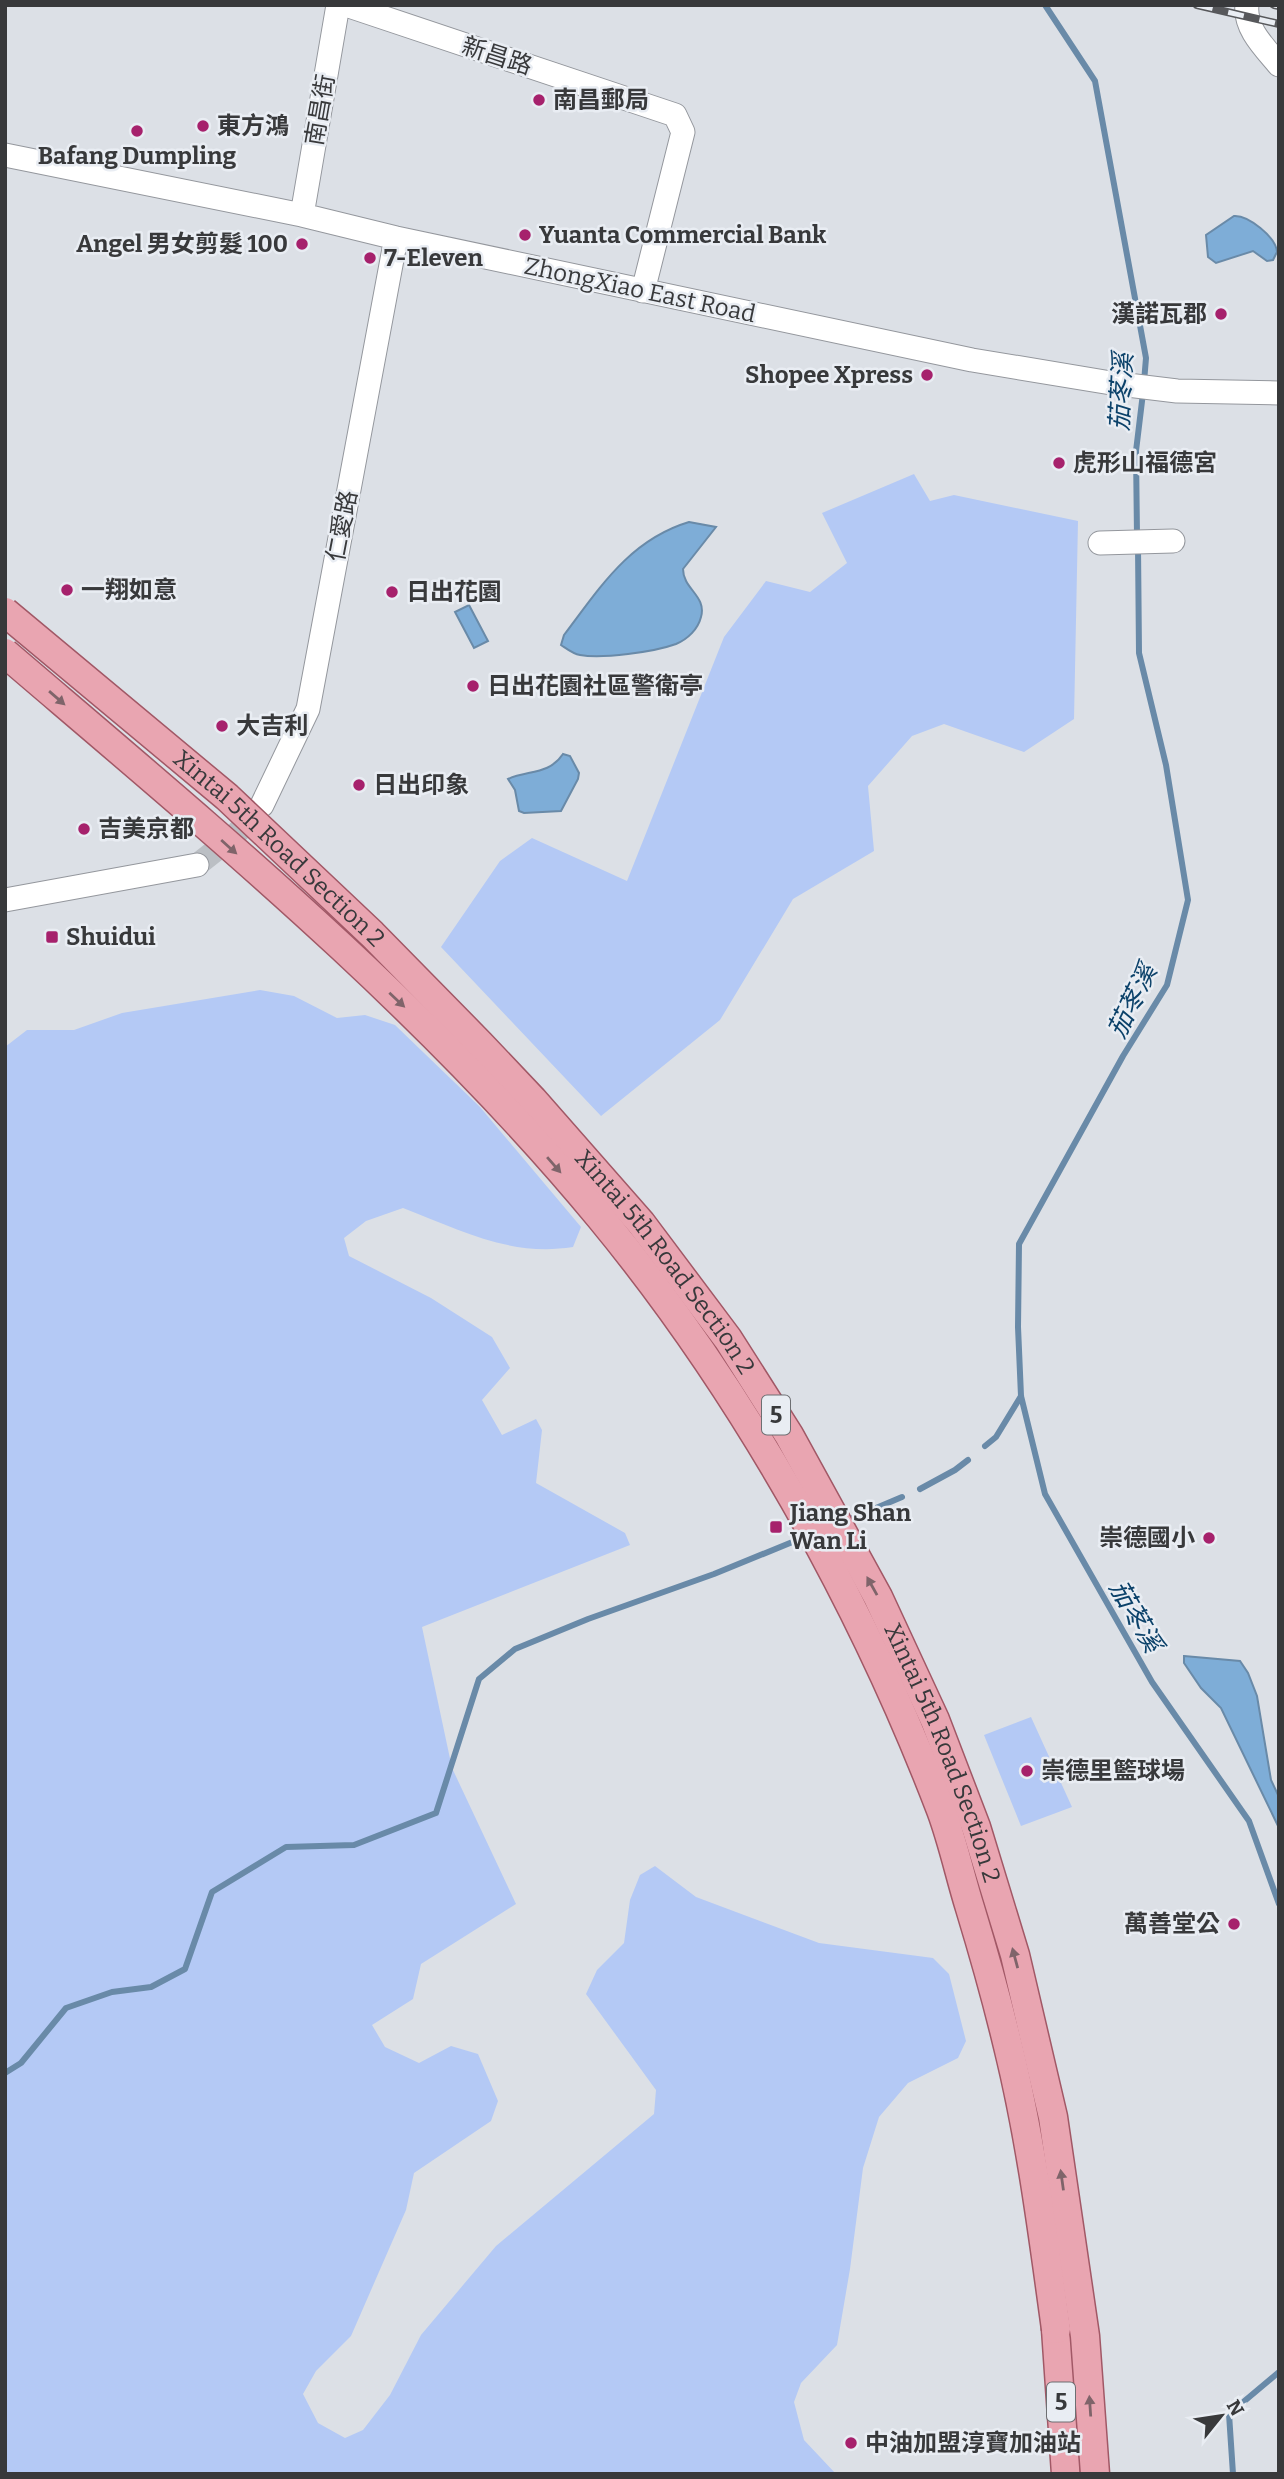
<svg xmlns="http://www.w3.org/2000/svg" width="1284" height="2479" font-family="Bitter,'Noto Sans TC',serif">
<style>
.green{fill:#b4c9f5}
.water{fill:#7eadd7;stroke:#698aa8;stroke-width:2}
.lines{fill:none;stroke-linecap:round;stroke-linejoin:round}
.stream{stroke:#698aa8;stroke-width:6}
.minor-tunnel{stroke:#bbbfc4;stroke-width:23;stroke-dasharray:23 11;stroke-linecap:butt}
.minor-casing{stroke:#94979d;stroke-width:25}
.major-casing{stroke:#a15866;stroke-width:31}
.minor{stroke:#fff;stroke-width:23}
.major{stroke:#e9a5b1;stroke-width:28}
.rail-casing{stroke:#57585b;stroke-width:8}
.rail{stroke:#e9edf3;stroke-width:5;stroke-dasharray:16;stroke-linecap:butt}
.major-bridge-casing{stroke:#a15866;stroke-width:31;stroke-linecap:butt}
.major-bridge{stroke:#e9a5b1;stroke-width:28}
.oneway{fill:#7f646a}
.poi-dot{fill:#a6216c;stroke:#e9edf3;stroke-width:2.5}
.labels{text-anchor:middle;stroke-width:5;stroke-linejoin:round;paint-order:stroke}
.shield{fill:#e9edf3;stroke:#6d6f72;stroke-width:2}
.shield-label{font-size:23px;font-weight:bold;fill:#38393b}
.street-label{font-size:24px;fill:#38393b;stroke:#e9edf3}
.poi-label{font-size:24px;font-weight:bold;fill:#38393b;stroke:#e9edf3;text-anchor:start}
.water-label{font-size:26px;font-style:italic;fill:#0c426a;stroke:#e9edf3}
</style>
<rect width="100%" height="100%" fill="#dce0e6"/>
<path class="green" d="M914 474 930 501 954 495 1078 521 1074 719 1024 752 944 724 912 736 868 786 874 851 793 899 720 1020 601 1116 441 947 500 861 532 838 627 881 724 637 766 581 810 592 847 563 822 513Z
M260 990 294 996 337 1018 365 1015 395 1025 480 1107 581 1227 573 1247C509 1257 461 1230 403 1208L366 1221 344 1238 349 1256 431 1298 492 1337 510 1368 482 1400 502 1435 536 1419 542 1430 536 1483 625 1533 630 1545 422 1627 452 1768 516 1904 421 1964 413 1999 372 2025 385 2047 419 2063 451 2046 478 2054 498 2101 491 2121 414 2173 406 2210 351 2336 316 2371 303 2394 318 2423 345 2438 363 2430 390 2395 421 2335 496 2246 654 2114 656 2090 586 1994 597 1970 624 1943 630 1900 640 1875 655 1866 696 1897 819 1943 933 1958 949 1974 966 2041 958 2058 908 2083 879 2117 863 2168 850 2269 837 2345 801 2383 794 2402 804 2440 836 2474H5V1047L27 1030H74L122 1013Z
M1031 1717 1072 1807 1021 1826 984 1735Z"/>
<path class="water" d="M1234 216C1248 215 1276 237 1277 252L1273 260 1267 261 1253 251 1216 263 1208 257 1206 235Z
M689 522 716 527 683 569C683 589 707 596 701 617 698 629 688 639 676 644 654 652 602 659 580 655 573 654 567 649 561 645L564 635C599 589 629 540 689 522Z
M469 605 488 641 474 648 455 612Z
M563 754 570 756 579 773 578 779 561 811 524 813 519 811 515 790 508 779C528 770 549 775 563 754Z
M1184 1656 1240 1661 1248 1673 1257 1696 1271 1780 1279 1797V1828L1221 1708 1201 1688 1184 1663Z"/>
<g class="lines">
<path class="stream" d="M1045 5 1095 81 1146 358 1144 382
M1137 536 1136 451 1143 393
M1138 547 1139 653 1166 765 1188 900 1167 985 1123 1056 1019 1244 1018 1327 1021 1396 1045 1494 1152 1682 1249 1821 1279 1904
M985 1446 996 1437 1021 1396
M920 1489 955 1470 968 1460
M876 1508 902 1497
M843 1522 860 1515
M5 2073 21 2063 66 2008 112 1992 151 1987 185 1969 212 1892 286 1847 354 1845 436 1813 479 1679 515 1649 588 1619 714 1574 807 1536
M1233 2474 1229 2414 1279 2372"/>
<path class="minor-tunnel" d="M197 865 235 835 260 808"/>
<g class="minor-casing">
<path id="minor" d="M346 5 675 115 683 132 643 291
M1247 5C1244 28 1265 48 1279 65
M5 155 302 215 396 238 972 360 1111 383 1177 391 1279 393
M302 215 338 5
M1100 543 1173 541
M262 805 308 709 396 238
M5 900 197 865"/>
</g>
<g class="major-casing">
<path id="major" d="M1056 2329 1066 2474"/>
</g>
<use href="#minor" class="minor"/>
<use href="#major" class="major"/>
<g class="rail-casing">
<path id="rail" d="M1197 5 1279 24
M1274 5 1279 6"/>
</g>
<use href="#rail" class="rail"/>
<g class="major-bridge-casing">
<g id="major-bridge">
<path id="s1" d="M5 612 227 797 372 934 480 1044 533 1100 641 1223 728 1339 789 1435 878 1597 935 1720 976 1827 1015 1955 1053 2117 1085 2336 1095 2474"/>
<path d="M5 653C212 830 426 1006 600 1217 742 1389 861 1601 941 1810 953 1842 960 1876 970 1908 984 1954 997 2000 1008 2046 1031 2139 1043 2235 1056 2329"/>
</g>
</g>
<use href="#major-bridge" class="major-bridge"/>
</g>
<defs><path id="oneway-solid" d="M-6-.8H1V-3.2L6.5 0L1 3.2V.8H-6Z" transform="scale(1.75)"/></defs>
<g class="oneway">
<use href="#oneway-solid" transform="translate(57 698) rotate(41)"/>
<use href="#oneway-solid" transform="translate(229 847) rotate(42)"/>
<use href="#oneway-solid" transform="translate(397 1000) rotate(43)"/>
<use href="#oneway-solid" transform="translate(554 1165) rotate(49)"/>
<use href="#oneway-solid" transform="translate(872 1586) rotate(-119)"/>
<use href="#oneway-solid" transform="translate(1015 1958) rotate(-105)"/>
<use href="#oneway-solid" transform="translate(1062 2180) rotate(-98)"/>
<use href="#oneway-solid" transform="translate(1090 2406) rotate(-94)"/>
</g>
<g class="poi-dot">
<circle cx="539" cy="100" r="7"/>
<circle cx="203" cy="126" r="7"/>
<circle cx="137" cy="131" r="7"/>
<circle cx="525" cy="235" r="7"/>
<circle cx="302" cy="244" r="7"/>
<circle cx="370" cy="258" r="7"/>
<circle cx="1221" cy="314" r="7"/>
<circle cx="927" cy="375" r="7"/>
<circle cx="1059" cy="463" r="7"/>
<circle cx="67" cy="590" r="7"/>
<circle cx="392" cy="592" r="7"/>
<circle cx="473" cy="686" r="7"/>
<circle cx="222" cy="726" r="7"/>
<circle cx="359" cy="785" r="7"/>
<circle cx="84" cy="829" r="7"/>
<rect x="45" y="930" width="14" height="14" rx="3.5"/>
<rect x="769" y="1520" width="14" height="14" rx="3.5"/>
<circle cx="1209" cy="1538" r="7"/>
<circle cx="1027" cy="1771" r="7"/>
<circle cx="1234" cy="1924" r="7"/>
<circle cx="851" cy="2443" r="7"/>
</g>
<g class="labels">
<g class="shield">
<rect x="762" y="1395.5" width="28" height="39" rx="5"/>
<rect x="1047" y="2382.5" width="28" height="39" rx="5"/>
</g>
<g class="shield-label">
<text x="776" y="1423">5</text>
<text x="1061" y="2410">5</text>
</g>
<g class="street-label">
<text transform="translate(497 56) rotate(18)" y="8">新昌路</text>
<text transform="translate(320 110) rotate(-80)" y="8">南昌街</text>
<text transform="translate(640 290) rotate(12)" y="8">ZhongXiao East Road</text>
<text transform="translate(342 526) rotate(-79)" y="8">仁愛路</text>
<text dy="8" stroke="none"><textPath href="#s1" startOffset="362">Xintai 5th Road Section 2</textPath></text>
<text dy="8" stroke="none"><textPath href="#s1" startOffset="929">Xintai 5th Road Section 2</textPath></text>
<text dy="8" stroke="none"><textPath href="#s1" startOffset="1496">Xintai 5th Road Section 2</textPath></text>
</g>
<g class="poi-label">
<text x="553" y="108">南昌郵局</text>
<text x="217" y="134">東方鴻</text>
<text x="137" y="164" text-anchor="middle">Bafang Dumpling</text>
<text x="539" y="243">Yuanta Commercial Bank</text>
<text x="288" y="252" text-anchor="end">Angel 男女剪髮 100</text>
<text x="384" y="266">7-Eleven</text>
<text x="1207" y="322" text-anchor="end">漢諾瓦郡</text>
<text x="913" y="383" text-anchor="end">Shopee Xpress</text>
<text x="1073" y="471">虎形山福德宮</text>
<text x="81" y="598">一翔如意</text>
<text x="406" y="600">日出花園</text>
<text x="487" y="694">日出花園社區警衛亭</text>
<text x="236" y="734">大吉利</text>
<text x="373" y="793">日出印象</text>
<text x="98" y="837">吉美京都</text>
<text x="66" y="945">Shuidui</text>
<text x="790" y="1521">Jiang Shan<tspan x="790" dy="28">Wan Li</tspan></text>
<text x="1195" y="1546" text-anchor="end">崇德國小</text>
<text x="1041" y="1779">崇德里籃球場</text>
<text x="1220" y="1932" text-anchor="end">萬善堂公</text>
<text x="865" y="2451">中油加盟淳寶加油站</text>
</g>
<g class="water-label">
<text transform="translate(1121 392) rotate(-87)" y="9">茄苳溪</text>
<text transform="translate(1132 1001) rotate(-64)" y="9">茄苳溪</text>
<text transform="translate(1136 1616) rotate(60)" y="9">茄苳溪</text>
</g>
</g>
<rect width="1284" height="2479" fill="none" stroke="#38393b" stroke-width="14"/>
<g transform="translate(1221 2416) rotate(60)" stroke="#e9edf3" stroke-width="5" paint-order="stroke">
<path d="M0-5L12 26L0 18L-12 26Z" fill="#38393b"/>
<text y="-10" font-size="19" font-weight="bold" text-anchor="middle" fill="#38393b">N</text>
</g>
</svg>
